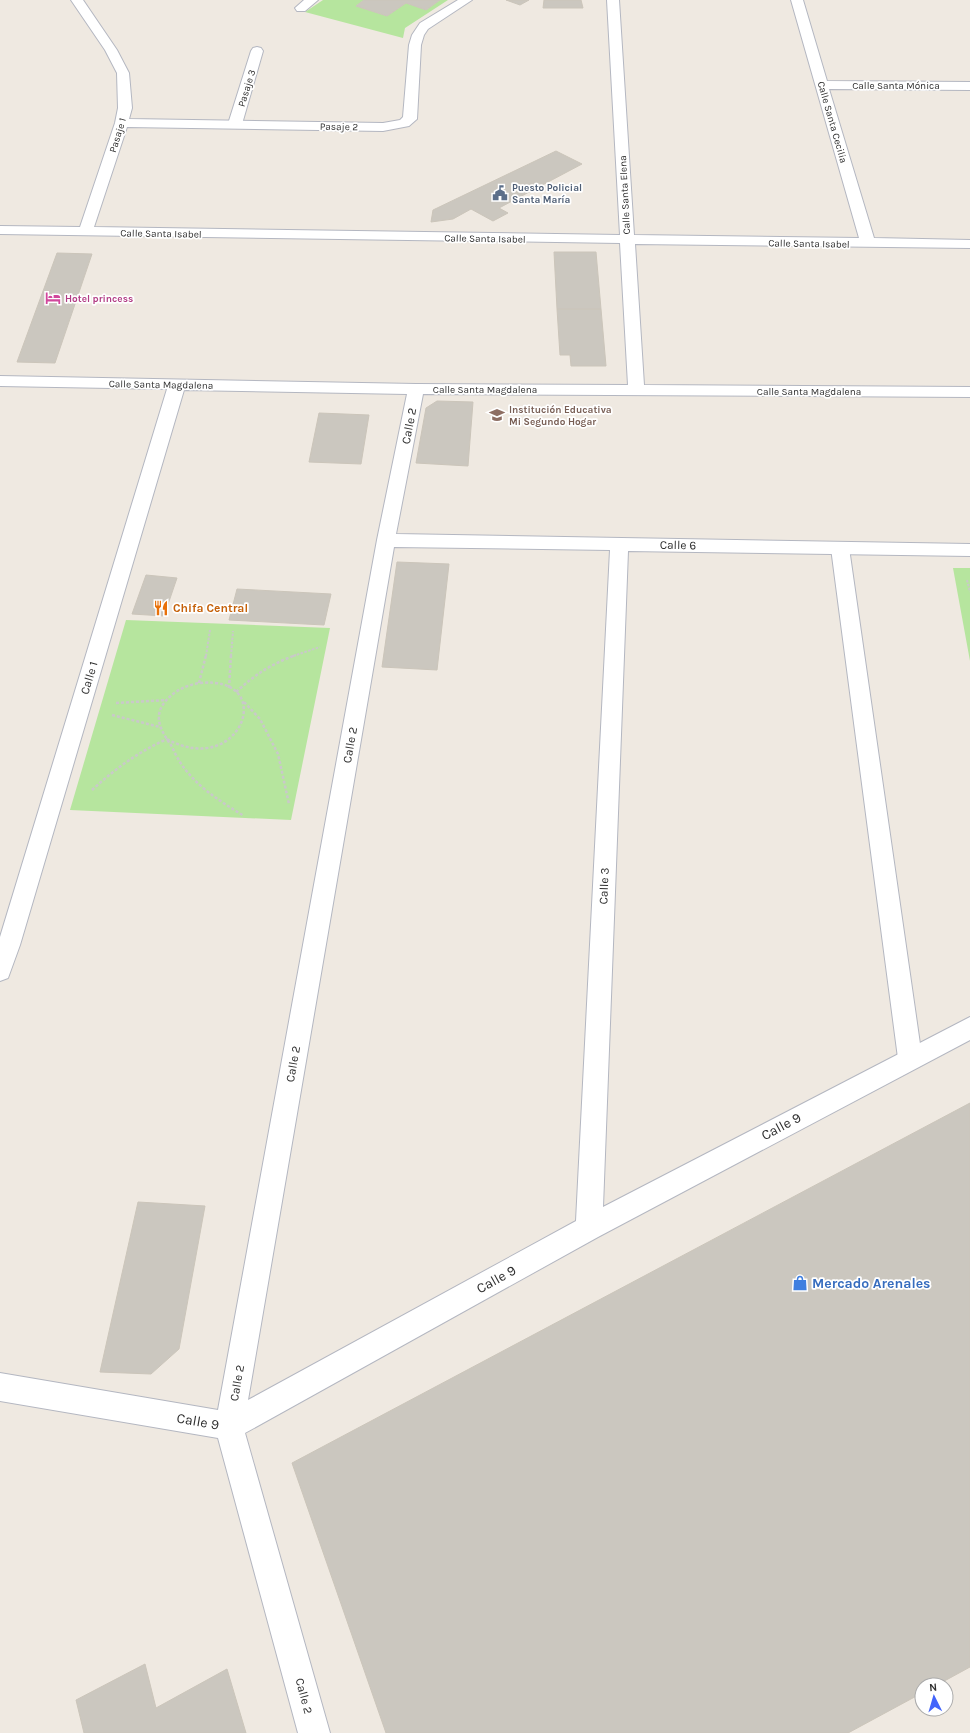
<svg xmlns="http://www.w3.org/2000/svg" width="970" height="1733" font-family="Karla,sans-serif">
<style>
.green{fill:#b6e59e}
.building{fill:#cbc7bf;stroke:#cbc5ba}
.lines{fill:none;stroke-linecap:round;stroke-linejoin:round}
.service-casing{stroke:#b4b7c1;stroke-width:2}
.minor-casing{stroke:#b4b7c1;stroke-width:2}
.path-far1{stroke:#c9c9c9;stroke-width:2;stroke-dasharray:2.5 1.5;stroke-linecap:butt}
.path{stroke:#c9c9c9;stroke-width:2.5;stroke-dasharray:3 2;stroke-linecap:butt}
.service{fill:#fff;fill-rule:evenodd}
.minor{fill:#fff;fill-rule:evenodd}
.labels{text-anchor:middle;stroke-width:3.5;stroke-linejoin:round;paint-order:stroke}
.far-street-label{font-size:10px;fill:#2e2e2e;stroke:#fff}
.far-service-label{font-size:10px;font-weight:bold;fill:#4e5e75;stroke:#fff;text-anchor:start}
.far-hotel-label{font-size:10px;font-weight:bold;fill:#b23c85;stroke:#fff;text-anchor:start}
.far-education-label{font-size:10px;font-weight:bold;fill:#785e54;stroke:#fff;text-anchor:start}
.street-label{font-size:12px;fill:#2e2e2e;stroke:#fff}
.food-label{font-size:12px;font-weight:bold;fill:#c56008;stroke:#fff;text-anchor:start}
.near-street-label{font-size:14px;fill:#2e2e2e;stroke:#fff}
.near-shop-label{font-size:14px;font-weight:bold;fill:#366cbe;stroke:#fff;text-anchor:start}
</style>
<rect width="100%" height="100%" fill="#efe9e1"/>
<path class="green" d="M323 0H364L356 6 387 16 406 3 426 10 440 0H448L405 28 403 38 305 12Z
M953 568H970V661Z
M126 620 330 628 291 820 70 810Z"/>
<path class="building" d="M364 0H440L426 10 406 3 387 16 356 6Z
M506 0H529L520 5Z
M544 0H581L583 8H543Z
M556 151 582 164 499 208 508 213 493 221 471 209 453 219 431 222 433 210Z
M554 252H596L601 309H557Z
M57 253 92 254 55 363 17 362Z
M557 309H601L606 366H571L570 355H560Z
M437 401 473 402 468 466 416 463 426 408Z
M319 413 369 415 361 464 309 462Z
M397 562 449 564 437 670 382 667Z
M146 575 177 578 164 616 132 614Z
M237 589 331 594 324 625 229 620Z
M970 1103V1667L937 1685H922V1693L848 1733H386L292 1463Z
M138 1202 205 1206 179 1349 151 1374 100 1372Z
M145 1664 156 1708 227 1669 246 1733H84L76 1700Z"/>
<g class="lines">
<g class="service-casing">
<path id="service" d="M257 47 261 48 263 51 242 124 240 127H230L228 124 251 51 253 48Z
M840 542 846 543 849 548 922 1058 919 1066 910 1069 901 1066 898 1058 831 548 834 543Z"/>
</g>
<g class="minor-casing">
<path id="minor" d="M71 0H83L117 50 129 73 132 108 129 119 383 123 400 120 403 117 409 45 412 35 420 23 458 0H472L428 29 424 35 421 45 417 119 409 126 383 131 127 127 94 227 620 235 607 0H619L634 235 859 238 791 0H803L827 81 970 82V90L829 89 874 238 970 240V248L635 244 644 385 970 387V397L423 394 396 534 970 544V556L628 551 603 1207 970 1017V1040L598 1237 245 1433 330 1733H298L218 1438 0 1401V1373L218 1410 377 540 407 394 184 390 20 945 8 978 0 981V937L167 389 0 386V376L416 384 628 385 620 243 0 234V226L80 227 115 123 118 108 117 73 105 50ZM394 547 610 550 576 1221 248 1400Z
M304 0H318L305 11H297L295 8Z"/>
</g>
<path class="path-far1" d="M967 580 970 592
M206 656 210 630
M231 656 233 631
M293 656 320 647"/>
<path class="path" d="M199 683 206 655
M229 688 231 655
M236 692C256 674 271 664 296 655
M244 702 260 719 278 754 289 804
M116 703 167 700
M112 715 160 727
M167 739C241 780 279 675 200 683 185 685 170 693 162 706 154 720 163 734 171 745 175 753 179 762 185 769 200 789 223 803 244 816
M92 790C115 769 138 752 167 739"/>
<use href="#service" class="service"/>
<use href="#minor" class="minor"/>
</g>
<defs>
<g id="civic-bare" transform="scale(1.2)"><path d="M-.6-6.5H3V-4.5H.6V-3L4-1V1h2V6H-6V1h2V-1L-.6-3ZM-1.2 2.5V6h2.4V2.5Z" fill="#5c6f8a" stroke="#fff" stroke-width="2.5" paint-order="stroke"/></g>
<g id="hotel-bare" transform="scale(1.2)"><path d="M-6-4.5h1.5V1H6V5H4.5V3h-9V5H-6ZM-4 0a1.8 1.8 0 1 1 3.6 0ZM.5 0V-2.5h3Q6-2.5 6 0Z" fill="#d1479c" stroke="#fff" stroke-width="2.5" paint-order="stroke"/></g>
<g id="school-bare" transform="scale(1.2)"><path d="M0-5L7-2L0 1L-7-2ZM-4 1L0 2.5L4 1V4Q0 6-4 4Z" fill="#8d6e63" stroke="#fff" stroke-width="2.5" paint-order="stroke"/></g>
<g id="restaurant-bare" transform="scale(1.2)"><path d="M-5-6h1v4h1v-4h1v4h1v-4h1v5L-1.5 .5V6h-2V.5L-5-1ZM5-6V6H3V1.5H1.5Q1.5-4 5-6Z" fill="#e8710a" stroke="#fff" stroke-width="2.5" paint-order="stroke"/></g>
<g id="shop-bare" transform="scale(1.2)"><path d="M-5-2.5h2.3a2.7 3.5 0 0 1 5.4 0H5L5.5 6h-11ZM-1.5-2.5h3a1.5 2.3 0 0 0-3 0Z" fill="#3f7fe0" stroke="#fff" stroke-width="2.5" paint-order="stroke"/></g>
</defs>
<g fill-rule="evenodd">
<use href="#civic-bare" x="500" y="193"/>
<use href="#hotel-bare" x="53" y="298"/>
<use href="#school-bare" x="497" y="415"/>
<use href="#restaurant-bare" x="161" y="608"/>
<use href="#shop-bare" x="800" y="1283"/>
</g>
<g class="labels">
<g class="far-street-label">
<text x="896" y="89">Calle Santa Mónica</text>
<text transform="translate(246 88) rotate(-73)" y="4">Pasaje 3</text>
<text transform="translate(833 122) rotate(74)" y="4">Calle Santa Cecilia</text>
<text transform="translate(339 126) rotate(1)" y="4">Pasaje 2</text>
<text transform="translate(117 135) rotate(-73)" y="4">Pasaje 1</text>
<text transform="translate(624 195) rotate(-93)" y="4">Calle Santa Elena</text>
<text transform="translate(161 233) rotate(1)" y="4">Calle Santa Isabel</text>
<text transform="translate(485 238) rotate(1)" y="4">Calle Santa Isabel</text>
<text transform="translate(809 243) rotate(1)" y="4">Calle Santa Isabel</text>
<text transform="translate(161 384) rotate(1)" y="4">Calle Santa Magdalena</text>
<text x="485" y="393">Calle Santa Magdalena</text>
<text x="809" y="395">Calle Santa Magdalena</text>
</g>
<g class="far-service-label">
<text x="512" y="191">Puesto Policial<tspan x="512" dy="12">Santa María</tspan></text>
</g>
<g class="far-hotel-label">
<text x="65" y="302">Hotel princess</text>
</g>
<g class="far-education-label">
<text x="509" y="413">Institución Educativa<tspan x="509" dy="12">Mi Segundo Hogar</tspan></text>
</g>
<g class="street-label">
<text transform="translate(409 426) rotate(-79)" y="4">Calle 2</text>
<text transform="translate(678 545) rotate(1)" y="4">Calle 6</text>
<text transform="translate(89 678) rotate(-73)" y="4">Calle 1</text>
<text transform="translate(350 745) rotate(-80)" y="4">Calle 2</text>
<text transform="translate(604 886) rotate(-88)" y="4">Calle 3</text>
<text transform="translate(293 1064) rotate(-80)" y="4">Calle 2</text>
<text transform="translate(237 1383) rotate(-80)" y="4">Calle 2</text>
<text transform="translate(304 1696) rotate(75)" y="4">Calle 2</text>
</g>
<g class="food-label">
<text x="173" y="612">Chifa Central</text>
</g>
<g class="near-street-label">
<text transform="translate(781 1126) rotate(-28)" y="5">Calle 9</text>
<text transform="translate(496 1279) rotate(-29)" y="5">Calle 9</text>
<text transform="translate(198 1421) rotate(10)" y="5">Calle 9</text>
</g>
<g class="near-shop-label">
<text x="812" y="1288">Mercado Arenales</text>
</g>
</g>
<g transform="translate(934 1697) rotate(355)"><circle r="19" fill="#ffffff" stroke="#ababab"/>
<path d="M0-3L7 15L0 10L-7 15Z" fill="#4264fb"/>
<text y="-6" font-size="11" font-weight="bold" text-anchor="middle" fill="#2e2e2e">N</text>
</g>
</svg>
